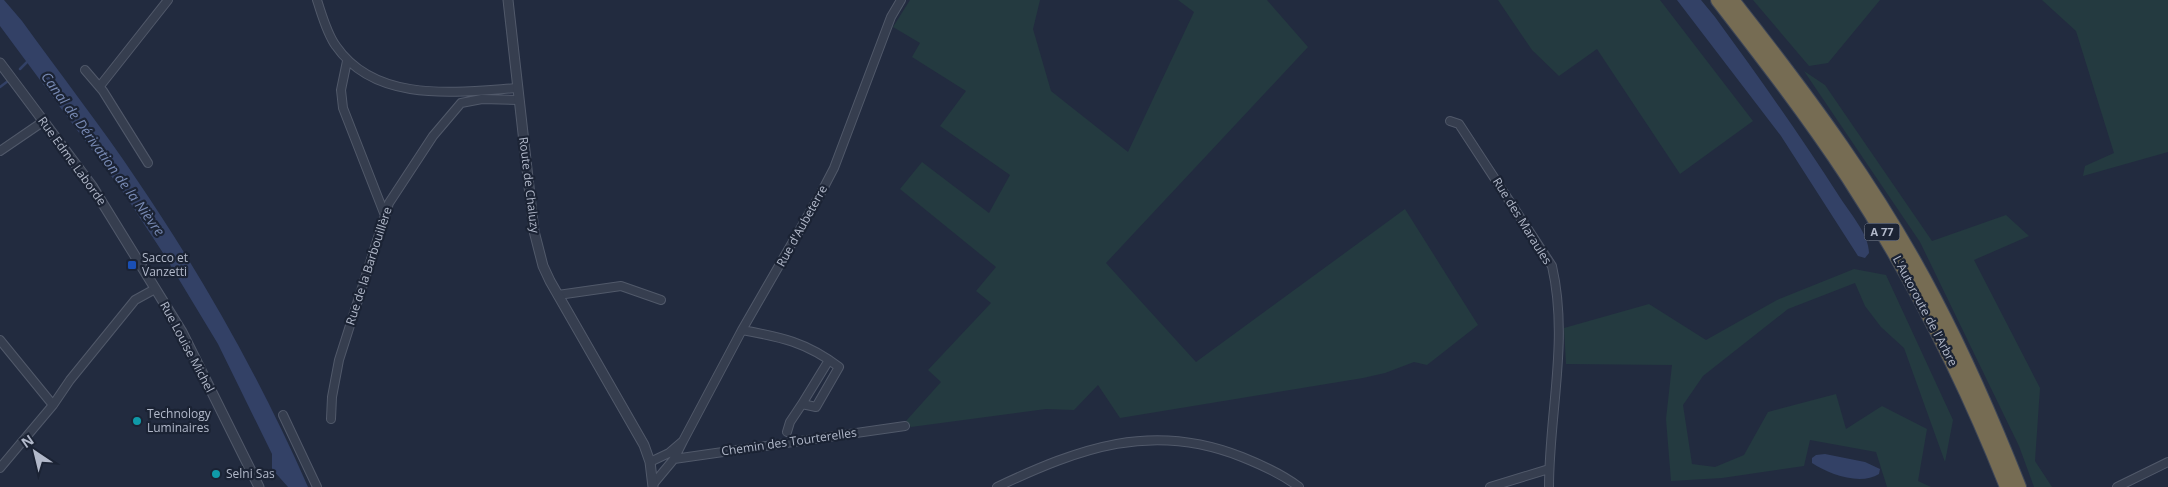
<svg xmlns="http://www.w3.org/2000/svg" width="2168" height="487" font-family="'Open Sans',sans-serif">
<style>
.green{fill:#243a40}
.water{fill:#334166}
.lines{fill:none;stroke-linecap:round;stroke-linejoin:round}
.stream{stroke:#334166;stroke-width:2.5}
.minor-casing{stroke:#51596a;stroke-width:10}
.tertiary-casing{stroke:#51596a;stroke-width:11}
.motorway-casing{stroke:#3e4657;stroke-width:16}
.minor{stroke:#363e4f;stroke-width:8}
.tertiary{stroke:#363e4f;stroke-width:9}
.motorway{stroke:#766c53;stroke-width:14}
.transit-dot{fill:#1a4fb4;stroke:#1b2334;stroke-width:2}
.culture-dot{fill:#0f9aa8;stroke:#1b2334;stroke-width:2}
.labels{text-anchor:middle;stroke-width:4.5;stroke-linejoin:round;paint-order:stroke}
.shield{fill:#1b2334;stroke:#858c9d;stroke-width:1}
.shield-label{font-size:11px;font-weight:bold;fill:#b2b9ca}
.street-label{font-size:12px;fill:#b2b9ca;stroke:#1b2334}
.poi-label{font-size:12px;fill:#b2b9ca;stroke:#1b2334;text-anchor:start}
.water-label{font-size:14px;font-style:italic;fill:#788ab4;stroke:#1b2334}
</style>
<rect width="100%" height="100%" fill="#222b3f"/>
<path class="green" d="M910 0H1040L1033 29 1051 91 1128 152 1194 12 1178 0H1267L1308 47 1106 263 1196 362 1405 209 1478 325 1427 365 1414 362 1385 373 1363 378 1120 418 1098 385 1074 410 1046 409 911 427 906 421 941 382 928 370 991 303 976 291 996 267 900 189 922 162 989 213 1010 175 940 126 966 91 912 57 920 43 893 27Z
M1498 0H1660L1753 121 1680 174 1597 49 1559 76 1532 50Z
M1753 0H1880L1828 63 1809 66Z
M2042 0H2168V152L2083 176 2085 166 2114 153 2076 31Z
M1804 71 1825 85 1932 241 2006 215 2029 236 1974 260 2040 388 2035 461 2052 487H2034L2019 446 1920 242Z
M1854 269 1886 275 1953 420 1945 462 1904 348 1881 327 1865 306 1855 283 1788 309 1703 376 1683 405 1692 464 1715 467 1744 455 1768 412 1836 394 1846 429 1882 406 1927 429 1918 481 1931 487H1887L1876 452 1810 440 1804 466 1722 478 1671 481 1666 419 1672 365 1566 364 1564 328 1649 304 1706 340 1777 300Z"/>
<path class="water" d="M0 0H4L22 21C60 74 101 126 137 180 203 277 261 380 308 487H288L272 469V454L218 344 163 253 123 192 0 26Z
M1677 0H1701L1715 17C1758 76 1800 135 1839 196 1849 212 1869 234 1869 253L1865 258 1858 256 1781 136Z
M1825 454 1865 462 1880 469 1879 474C1860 486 1829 474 1812 463V458L1816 455Z"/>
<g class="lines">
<path class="stream" d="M20 69 29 60
M0 87 8 81"/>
<g class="minor-casing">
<path id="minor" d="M317 0C322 15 327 34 336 46 376 104 457 92 518 88
M347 61 341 90 343 108 384 213
M85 70 103 91 148 163
M100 86 168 0
M1450 121 1459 124 1552 266C1569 340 1549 413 1549 487
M0 151 44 121
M558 295 621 286 661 300
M742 330C781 337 806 342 839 367L816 407 802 404 829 360
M0 340 53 405
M283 415 317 487
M331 419 332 397 339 360 389 203 433 136 461 103 482 99 519 100
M787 432 790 422 802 404
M683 441 742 330 822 191 834 168 891 17 901 0
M674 459 905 426
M650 462 669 453 683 441 674 459 654 483
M0 468 53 405 70 380 135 300 155 289
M997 487C1080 448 1152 421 1242 457 1262 465 1282 474 1299 487
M1490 487 1549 469
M2117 487 2168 462"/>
</g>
<g class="tertiary-casing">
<path id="tertiary" d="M508 0 534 231 543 266 550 281 644 445 650 462 653 487
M0 63 92 186 182 332 259 487"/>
</g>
<g class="motorway-casing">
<path id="motorway" d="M1718 0C1763 58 1808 116 1848 177 1912 275 1964 379 2007 487
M1732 0C1807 95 1880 193 1935 300 1967 361 1994 424 2019 487"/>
</g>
<use href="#minor" class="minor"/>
<use href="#tertiary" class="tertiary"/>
<use href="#motorway" class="motorway"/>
</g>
<rect class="transit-dot" x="127" y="260" width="10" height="10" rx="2.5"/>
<g class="culture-dot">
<circle cx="137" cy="421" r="5"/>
<circle cx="216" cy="474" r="5"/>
</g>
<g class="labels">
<rect class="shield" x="1864.5" y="223.5" width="35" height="17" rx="4"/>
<g class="shield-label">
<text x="1882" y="236">A 77</text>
</g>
<g class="street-label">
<text transform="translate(72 161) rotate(54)" y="4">Rue Edme Laborde</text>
<text transform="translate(529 185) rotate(83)" y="4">Route de Chaluzy</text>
<text transform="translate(1522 221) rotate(58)" y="4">Rue des Maraules</text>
<text transform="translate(802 226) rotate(-61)" y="4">Rue d'Aubeterre</text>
<text transform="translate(369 266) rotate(-72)" y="4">Rue de la Barbouillère</text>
<text transform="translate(1925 311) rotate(62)" y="4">L'Autoroute de l'Arbre</text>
<text transform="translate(187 347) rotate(62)" y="4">Rue Louise Michel</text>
<text transform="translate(789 442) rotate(-8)" y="4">Chemin des Tourterelles</text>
</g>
<g class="poi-label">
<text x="142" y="262">Sacco et<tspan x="142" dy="14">Vanzetti</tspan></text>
<text x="147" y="418">Technology<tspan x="147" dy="14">Luminaires</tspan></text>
<text x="226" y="478">Selni Sas</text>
</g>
<g class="water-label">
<text transform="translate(103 154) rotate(54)" y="5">Canal de Dérivation de la Nièvre</text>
</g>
</g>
<g transform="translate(35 452) rotate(325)" stroke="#1b2334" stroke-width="4" paint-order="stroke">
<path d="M0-4L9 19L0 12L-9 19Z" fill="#b2b9ca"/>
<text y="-8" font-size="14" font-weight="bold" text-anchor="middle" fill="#b2b9ca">N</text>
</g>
</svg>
